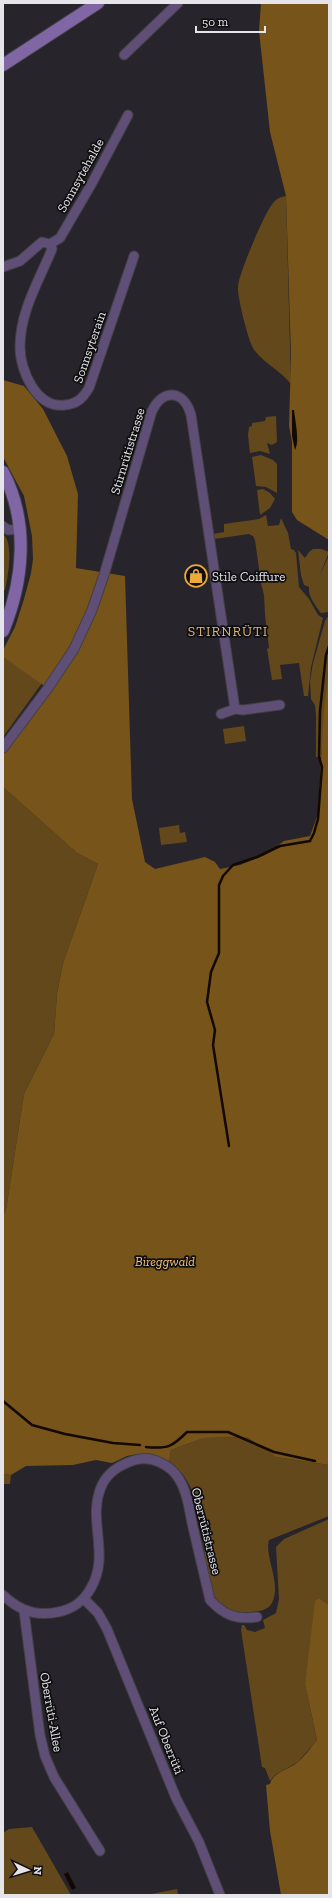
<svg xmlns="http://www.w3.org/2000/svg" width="332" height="1898" font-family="'Zilla Slab',serif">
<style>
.green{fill:#63481c}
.forest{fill:#76541a}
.water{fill:#130900}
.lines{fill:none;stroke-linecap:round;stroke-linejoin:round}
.stream{stroke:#130900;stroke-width:2.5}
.street-casing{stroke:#423f45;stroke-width:11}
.secondary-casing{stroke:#423f45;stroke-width:14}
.street{stroke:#5f4f77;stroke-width:9}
.secondary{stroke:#8066a5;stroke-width:12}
.labels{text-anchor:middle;stroke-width:3.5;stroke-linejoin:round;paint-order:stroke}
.street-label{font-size:13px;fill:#e5e4e8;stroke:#0f0e11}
.poi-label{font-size:13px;fill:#e5e4e8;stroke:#0f0e11;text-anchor:start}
.park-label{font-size:13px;font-style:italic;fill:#f5c070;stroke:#0f0e11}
.neighbourhood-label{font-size:14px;letter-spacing:1px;fill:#e5b874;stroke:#0f0e11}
</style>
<rect width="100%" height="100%" fill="#27242b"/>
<path class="green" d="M286 196 291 384C281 371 265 364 255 351 249 345 237 296 238 287 238 275 265 212 273 203 277 198 281 197 286 196Z
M276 416 277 442 272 445 267 443 270 454 260 451 250 453 248 435 249 427 252 426V423L265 421 266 417Z
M261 455 273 460 277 464V493L266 487 256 486 252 457Z
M263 489 270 493 275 499 270 508 260 515 257 490Z
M266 515 268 526 279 525 281 518 288 533 291 549 294 550 296 553 299 587 309 599 318 615 323 618 311 667 308 696H304L299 663 280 665 282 679 272 680 267 649 269 648 265 615 264 595 261 583 255 540 253 536 249 534 214 539 213 534 224 532V524L259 519Z
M3 534C14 542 8 577 5 590H3Z
M313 549H321L329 552 319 577 329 555V612L321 613C315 605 308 596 309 587L304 585 301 575 298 550 305 558 309 552Z
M329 615V679L321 757H316V716L315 705 311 699 310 681 313 663 325 621Z
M3 657 42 683 3 737Z
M244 726 246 741 225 744 223 729Z
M3 787 77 853 98 864 63 963 57 994 54 1034 24 1094 6 1210 3 1215Z
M179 825 180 833 185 832 187 842 161 845 159 828Z
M247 1437 276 1457 329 1465V1516L269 1540C264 1557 282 1583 272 1603 267 1611 259 1611 251 1612 235 1615 218 1607 212 1591 199 1553 208 1486 169 1462L171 1450 204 1438Z
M3 1474 11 1475 10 1484H3Z
M329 1519V1605L319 1598 305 1684 317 1740 298 1762 275 1775 270 1781 265 1768 262 1767 241 1630 242 1625H244L247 1630 255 1632 265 1628 263 1620 276 1613 279 1599 276 1547 284 1539Z
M32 1827 71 1895H3V1833L9 1829Z
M177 1889 178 1895H146Z"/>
<path class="forest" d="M261 3H329V540L297 520 292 512V442L289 426 291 356 286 196 270 132 259 31Z
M3 380 24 386 43 409 67 456 78 494 76 568 125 576 132 799 145 862 155 869 205 857 215 862 220 869 240 865 265 855 284 841 310 836 318 814 324 709 329 669V1465L276 1457 247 1437 204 1438 171 1450 169 1462 158 1457 138 1454 127 1456 112 1463 96 1460 73 1465 26 1466 11 1475 3 1474V1215L6 1210 24 1094 54 1034 57 994 63 963 98 864 77 853 3 787V754L50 690 3 657V650L15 627 24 599 31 573 33 559 32 536 24 496 3 457Z
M319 1598 329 1605V1895H281L270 1831 266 1785 270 1784C273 1772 288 1770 298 1762 305 1756 311 1747 317 1740L305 1684 315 1601Z"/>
<path class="water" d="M292 410H294C295 421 300 441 295 450L292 436Z
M68 1872 76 1888 72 1890 64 1874Z"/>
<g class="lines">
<path class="stream" d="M229 1146 213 1045 215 1030 207 1002 211 972 219 953V885L223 876 233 865 257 857 280 846 310 841 314 833 318 819 322 767 319 757 320 711 326 655 329 646
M3 1401 32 1425 65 1434 113 1443 140 1445
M146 1447C168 1449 172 1447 187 1432H228L274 1452 315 1461"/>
<g class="street-casing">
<path id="street" d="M124 55 178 3
M50 244 60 238 92 183 128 115
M3 267 20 261 42 242 50 244 52 249C39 281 20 311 20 347 20 371 37 409 65 405 77 404 83 398 89 388L134 256
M3 526 8 530 21 529
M235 709 243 710 280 705
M3 748 48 688 74 649 92 610 104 575 152 411C163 388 184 390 191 415L235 709 221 714
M3 1595C18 1610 36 1617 58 1612 73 1609 83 1602 91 1588 111 1553 86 1519 102 1485 108 1472 122 1464 135 1460 151 1455 171 1465 179 1479 187 1492 189 1508 192 1523 198 1548 204 1574 210 1600 224 1615 236 1620 257 1617
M84 1599 98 1613 107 1629 176 1798 199 1842 220 1895
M24 1611 40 1735 45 1756 54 1777 100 1851"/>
</g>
<g class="secondary-casing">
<path id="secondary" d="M3 65 98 3
M3 472C29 522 24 580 3 631"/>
</g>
<use href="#street" class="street"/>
<use href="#secondary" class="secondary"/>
</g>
<defs>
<g id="shop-ring" transform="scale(1.15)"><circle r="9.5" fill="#0f0e11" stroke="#ebaa39" stroke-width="1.5"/><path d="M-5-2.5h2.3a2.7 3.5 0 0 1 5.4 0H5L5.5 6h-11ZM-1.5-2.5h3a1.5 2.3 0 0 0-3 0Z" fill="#ebaa39"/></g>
</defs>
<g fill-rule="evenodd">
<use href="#shop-ring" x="196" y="576"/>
</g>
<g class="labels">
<g class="street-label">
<text transform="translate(80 175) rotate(-61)" y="5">Sonnsytehalde</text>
<text transform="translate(89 347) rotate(-71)" y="5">Sonnsyterain</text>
<text transform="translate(127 451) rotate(-73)" y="5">Stirnrütistrasse</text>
<text transform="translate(207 1531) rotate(76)" y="5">Oberrütistrasse</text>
<text transform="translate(52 1712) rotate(80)" y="5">Oberrüti-Allee</text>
<text transform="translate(167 1740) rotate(68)" y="5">Auf Oberrüti</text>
</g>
<g class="poi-label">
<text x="212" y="581">Stile Coiffure</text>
</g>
<g class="park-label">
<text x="165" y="1266">Bireggwald</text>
</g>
<g class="neighbourhood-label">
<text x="228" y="636">STIRNRÜTI</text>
</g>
</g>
<rect width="332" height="1898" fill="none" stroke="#e5e4e8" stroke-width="8"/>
<g transform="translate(28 1870) rotate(94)" stroke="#0f0e11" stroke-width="3" paint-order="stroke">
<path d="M0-3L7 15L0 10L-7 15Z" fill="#e5e4e8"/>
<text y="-6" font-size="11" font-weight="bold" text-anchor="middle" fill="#e5e4e8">N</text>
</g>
<path d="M196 26v6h69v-6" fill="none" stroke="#e5e4e8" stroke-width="2"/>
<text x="202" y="26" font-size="12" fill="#e5e4e8" stroke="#0f0e11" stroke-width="3" paint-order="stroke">50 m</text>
</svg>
